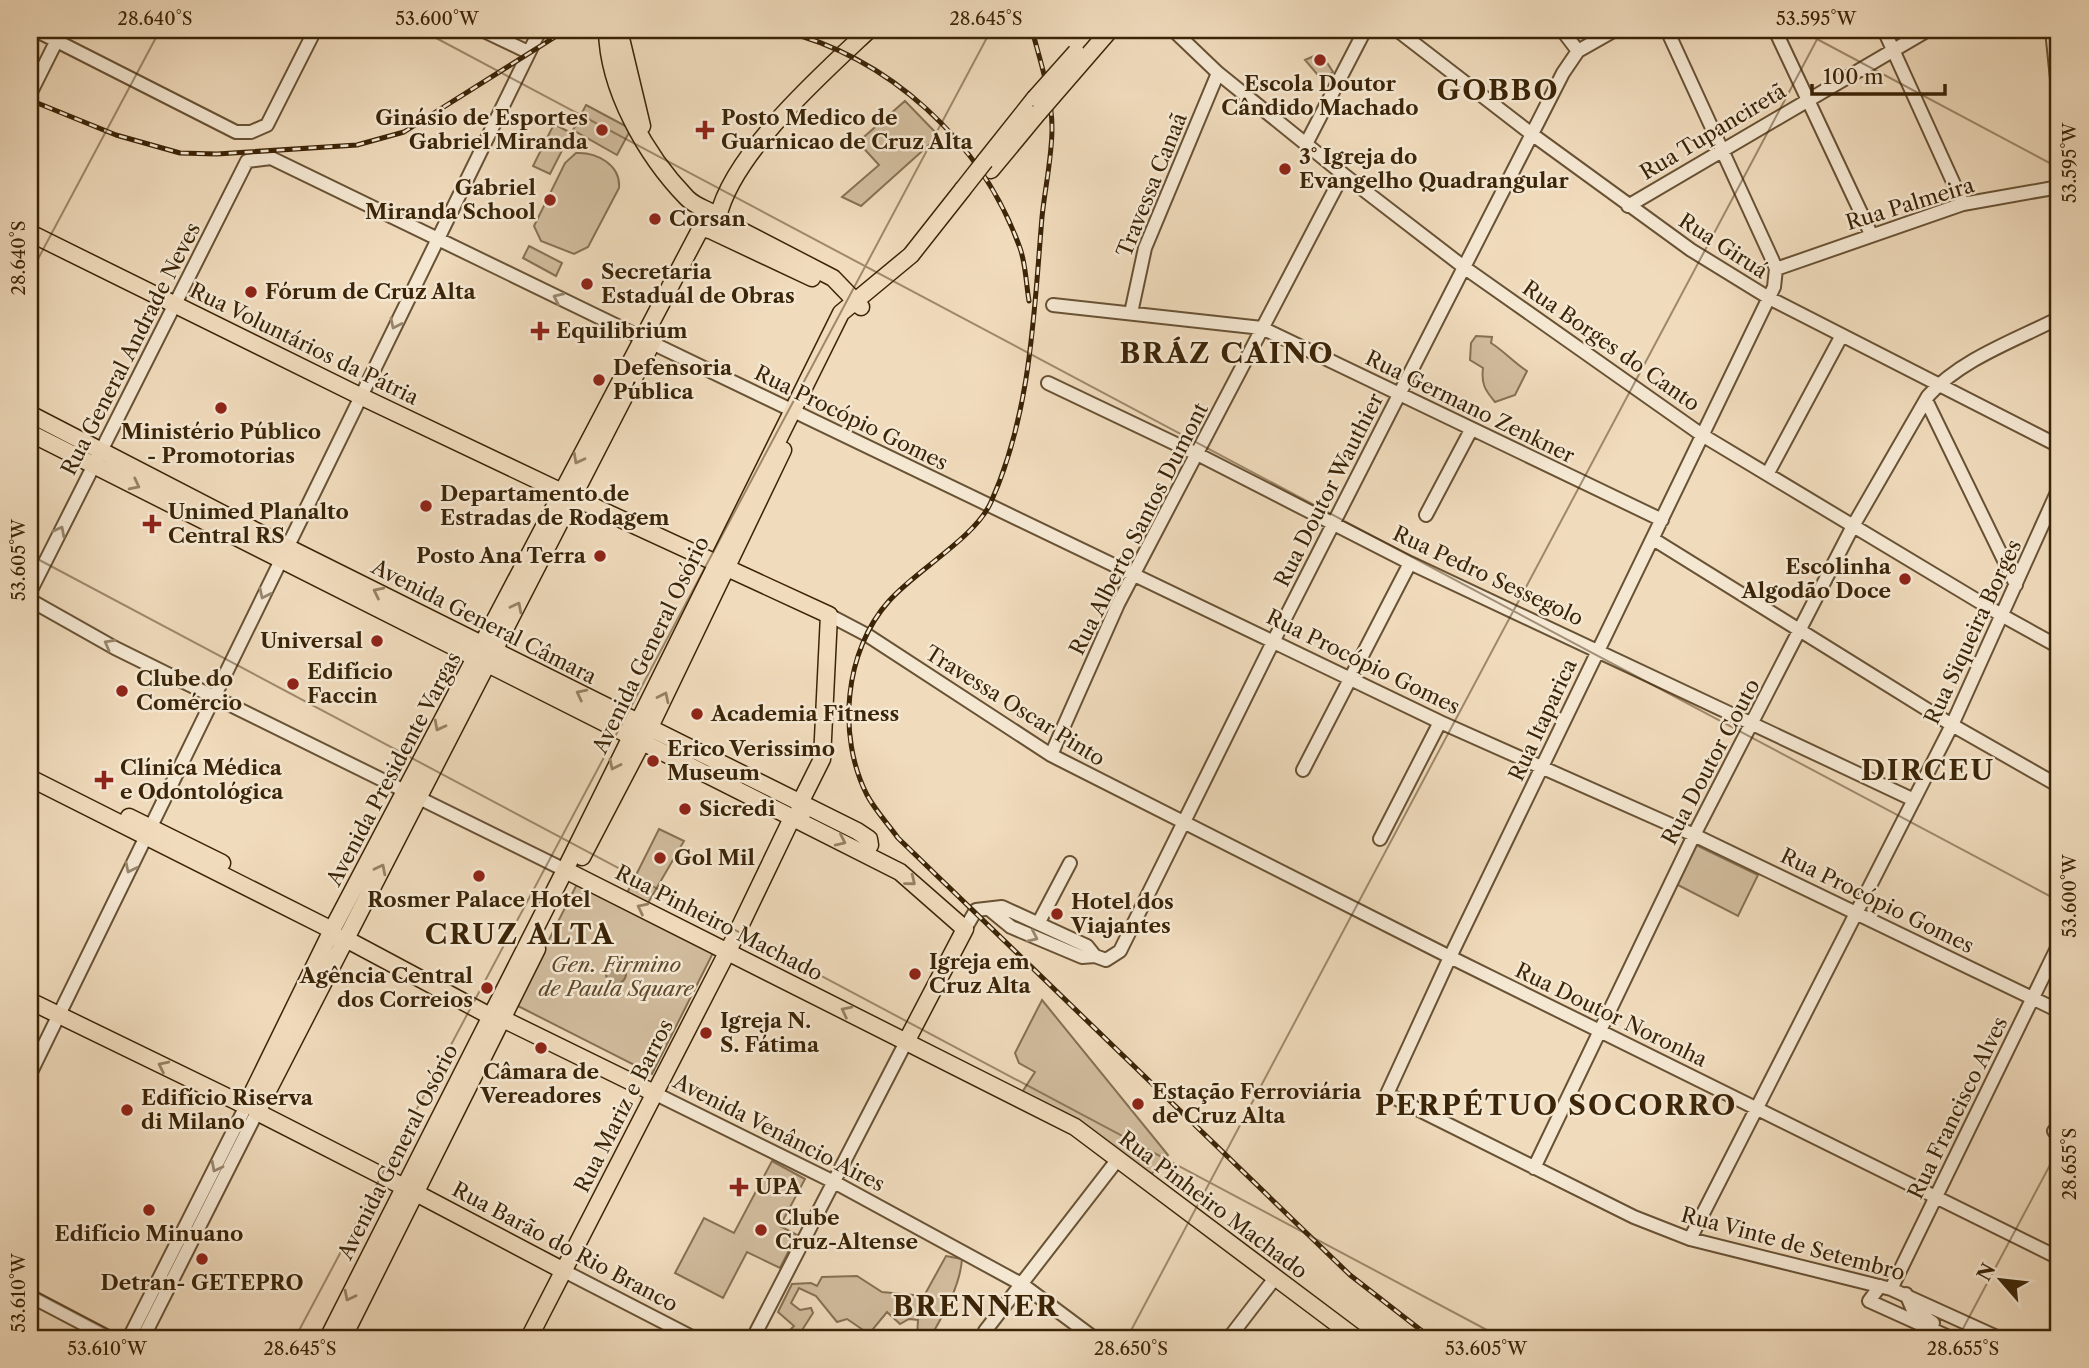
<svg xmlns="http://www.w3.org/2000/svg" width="2089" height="1368" font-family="'Libre Caslon Text',serif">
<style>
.green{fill:#d1bc9d;stroke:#867052;stroke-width:2}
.water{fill:#b29d7e;stroke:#826d4e;stroke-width:2}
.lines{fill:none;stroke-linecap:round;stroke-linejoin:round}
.minor-casing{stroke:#685234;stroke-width:16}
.major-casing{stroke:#3b2407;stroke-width:19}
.minor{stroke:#f5e8d3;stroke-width:12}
.major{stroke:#f0dbbc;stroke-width:16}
.rail-casing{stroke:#3b2407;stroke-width:5}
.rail{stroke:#f5e8d3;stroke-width:2.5;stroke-dasharray:8;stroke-linecap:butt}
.major-bridge-casing{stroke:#3b2407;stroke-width:19;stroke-linecap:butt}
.major-bridge{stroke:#f0dbbc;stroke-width:16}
.oneway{stroke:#98866d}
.oneway2{stroke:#968062}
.ticks{fill:none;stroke:#3b2407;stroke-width:2;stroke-opacity:0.45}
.poi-dot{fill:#8f2418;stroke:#f5e8d3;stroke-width:2.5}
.labels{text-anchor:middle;stroke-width:5;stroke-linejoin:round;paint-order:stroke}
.poi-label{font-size:21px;font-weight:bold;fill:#3b2407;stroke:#f5e8d3;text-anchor:start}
.street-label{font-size:21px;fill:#3b2407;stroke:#f5e8d3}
.park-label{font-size:21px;font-style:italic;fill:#604a2c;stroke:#f5e8d3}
.district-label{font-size:28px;font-weight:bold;letter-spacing:2px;fill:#3b2407;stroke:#f5e8d3}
.neatline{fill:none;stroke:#3b2407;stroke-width:2.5}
.ticks-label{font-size:18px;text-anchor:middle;fill:#3b2407}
</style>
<rect width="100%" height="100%" fill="#f0dbbc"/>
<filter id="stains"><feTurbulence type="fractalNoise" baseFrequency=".00286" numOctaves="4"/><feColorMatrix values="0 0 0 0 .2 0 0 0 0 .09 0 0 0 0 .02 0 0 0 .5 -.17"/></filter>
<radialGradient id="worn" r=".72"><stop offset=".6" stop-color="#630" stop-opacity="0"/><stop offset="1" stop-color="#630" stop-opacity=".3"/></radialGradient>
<path class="green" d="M1321 53 1333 72 1322 80 1305 60Z
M905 101 939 136 861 206 842 197 879 165 858 142Z
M586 105 631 129 617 155 573 130Z
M554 124 571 133 550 174 533 166Z
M576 153C597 152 621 165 619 188L588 247 574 254 541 241 534 226 565 163Z
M529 246 562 263 556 276 523 258Z
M1476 336 1492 337 1491 343C1504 351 1513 362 1527 371L1515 395 1495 402C1485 390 1481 384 1483 368L1470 360 1471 343Z
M659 829 684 841 648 903 627 893Z
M1696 845 1758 875 1738 916 1676 884Z
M579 880 715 949 652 1074 516 1005Z
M1042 1000 1168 1155 1149 1177 1021 1094 1035 1072 1019 1063 1015 1053Z
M772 1161 805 1179 780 1226 797 1235 780 1268 747 1252 723 1298 675 1273 704 1218 734 1233Z
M946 1256 962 1259C960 1287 943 1315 930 1338H917L918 1320 909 1319 900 1324 887 1312 869 1334 847 1319 837 1322 816 1296 799 1288 791 1303 800 1310 811 1308 813 1313 797 1338H787L788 1332 794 1326 778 1312 792 1284 811 1283 817 1286 822 1277 857 1276 882 1292 924 1296Z"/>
<path class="water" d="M606 974a10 10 0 1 1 20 0a10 10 0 1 1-20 0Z"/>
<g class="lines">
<g class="minor-casing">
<path id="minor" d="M35 30 236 132H251L267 125 315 30
M482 30 528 52
M1173 30 1218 73 1343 174 1465 268 1702 435 2003 616 2059 647
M1397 30 1533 135 1691 250 1769 298 2059 446
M1562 30 1578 51
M1667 30 1772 259 1776 269 1774 287 1450 957 1387 1094 1634 1217 1690 1239 1891 1289 1999 1338
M1775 30 1871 234
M1884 30 1963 204
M2052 30 2059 99
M30 94 62 30
M1306 144 1365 30
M1628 206 1928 30
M1776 269 1963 204 2059 187
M1053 305 1262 328 1662 520
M1131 313 1145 248 1218 73
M1048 383 1199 455 1410 563 1914 800
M1926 400 2016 585
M1768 473 1842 335
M1426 515 1471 430
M1653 539 1952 725 2059 786
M30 592 247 161 271 158 642 338 648 337 652 343 1440 722 1694 835 2059 1011
M30 600 115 648 573 874
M829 615 867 635 1051 755 1450 957 2059 1258
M1051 755 1118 604 1343 174
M1303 770 1410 563
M1380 839 1440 722
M989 909 1011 927 1082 957 1095 956 1106 960 1120 951 1274 640 1563 73 1578 51 1615 30
M1039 922 1070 863
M965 929 976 910 1002 907 1087 946 1095 956
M30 1074 540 30
M654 1093 834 1182 1023 1285 1094 1338
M2054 1131 2059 1133
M1534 1168 1694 835 1853 526 1928 396C1961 359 2016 340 2059 318
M1690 1239 1952 725 2059 488
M564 1271 694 1338
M1880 1286 1869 1301 1951 1338
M1891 1289 2059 944
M1906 1294 1912 1308 1933 1323
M30 1296 110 1338
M129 1338 246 1106
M143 1338 257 1112
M753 1338 906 1042
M983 1338 985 1331 1118 1159
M1229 1338 1275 1278"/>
</g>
<g class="major-casing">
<path id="major" d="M607 30C608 89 646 156 687 198 697 208 709 209 718 217L714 229 709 230 702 226 701 218 706 213
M619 30 642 126
M985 161 1035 98
M991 170 1039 112
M718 217C733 153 820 76 869 30
M719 219 833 278 861 307
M710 230 812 278
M30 233 360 396 560 491 570 490 573 497 829 615 822 759 799 805 802 814 792 818 733 941 529 1338
M30 414 287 547 857 831 869 839 870 845 864 852
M30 433 900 872 965 929 906 1042
M30 778 326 927 337 938H344L490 1016 509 1022 654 1093
M129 817 222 863
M582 857 649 729 783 450
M573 874 1075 1127 1356 1338
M30 1001 246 1106 256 1105 257 1112 404 1187 411 1185 416 1193 564 1271
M246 1106 333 928 702 226
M257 1112 654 339
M328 1338 565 870 841 313 911 255 963 189
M343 1338 537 949"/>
</g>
<use href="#minor" class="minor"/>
<use href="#major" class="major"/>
<g class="rail-casing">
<path id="rail" d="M779 30C889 56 982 142 1020 248 1026 265 1026 284 1029 301
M1032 30C1040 60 1052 96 1052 128 1052 157 1045 188 1042 217 1034 313 1031 413 991 502 976 537 915 571 889 601 844 651 837 736 867 795 875 810 888 824 898 838L1350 1275 1431 1338
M30 100 116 135 180 153 217 154 357 145 404 132 566 30"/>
</g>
<use href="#rail" class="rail"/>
<g class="major-bridge-casing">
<path id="major-bridge" d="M1035 98 1076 52
M1039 112 1110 30
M963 189 985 161"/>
</g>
<use href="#major-bridge" class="major-bridge"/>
</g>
<defs><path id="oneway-chevron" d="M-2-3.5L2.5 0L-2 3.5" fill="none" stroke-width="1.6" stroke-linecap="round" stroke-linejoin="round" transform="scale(1.75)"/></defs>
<g class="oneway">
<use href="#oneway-chevron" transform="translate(558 298) rotate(-155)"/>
<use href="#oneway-chevron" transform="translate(395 324) rotate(116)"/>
<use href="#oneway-chevron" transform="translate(60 531) rotate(-63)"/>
<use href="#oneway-chevron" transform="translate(264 594) rotate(116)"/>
<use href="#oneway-chevron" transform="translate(109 644) rotate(-151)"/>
<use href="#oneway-chevron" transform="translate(130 868) rotate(116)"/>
<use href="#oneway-chevron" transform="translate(1033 937) rotate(25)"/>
<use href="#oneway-chevron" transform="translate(216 1167) rotate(117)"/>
</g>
<g class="oneway2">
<use href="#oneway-chevron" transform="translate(578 459) rotate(118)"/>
<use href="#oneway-chevron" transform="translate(135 485) rotate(27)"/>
<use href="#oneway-chevron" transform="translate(378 592) rotate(-154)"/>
<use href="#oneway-chevron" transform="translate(517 607) rotate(-63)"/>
<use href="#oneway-chevron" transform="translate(581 694) rotate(-153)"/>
<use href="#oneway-chevron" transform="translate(664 697) rotate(-64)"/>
<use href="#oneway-chevron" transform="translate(439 726) rotate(118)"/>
<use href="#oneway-chevron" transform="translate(614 765) rotate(116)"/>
<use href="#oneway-chevron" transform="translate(841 841) rotate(25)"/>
<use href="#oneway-chevron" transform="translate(381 869) rotate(-63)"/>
<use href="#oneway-chevron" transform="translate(911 881) rotate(39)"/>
<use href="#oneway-chevron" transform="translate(642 908) rotate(-154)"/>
<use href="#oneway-chevron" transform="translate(846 1011) rotate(-153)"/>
<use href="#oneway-chevron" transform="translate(163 1066) rotate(-154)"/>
<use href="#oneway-chevron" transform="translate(349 1296) rotate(117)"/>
</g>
<path class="ticks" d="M421 30 2059 901M1800 30 2059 168M30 274 160 30M30 555 1502 1338M30 1289 123 1338M295 1338 991 30M1127 1338 1822 30M1958 1338 2059 1148"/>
<g class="poi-dot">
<circle cx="1320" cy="60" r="7"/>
<circle cx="602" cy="130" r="7"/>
<path d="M701.5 119.5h7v7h7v7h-7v7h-7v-7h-7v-7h7z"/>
<circle cx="1285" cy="169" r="7"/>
<circle cx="550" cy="200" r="7"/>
<circle cx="655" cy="219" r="7"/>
<circle cx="587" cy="284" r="7"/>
<circle cx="251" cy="292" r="7"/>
<path d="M536.5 320.5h7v7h7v7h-7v7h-7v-7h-7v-7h7z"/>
<circle cx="599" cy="380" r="7"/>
<circle cx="221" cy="408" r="7"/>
<circle cx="426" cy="506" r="7"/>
<path d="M148.5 513.5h7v7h7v7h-7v7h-7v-7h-7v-7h7z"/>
<circle cx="600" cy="556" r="7"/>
<circle cx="1905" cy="579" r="7"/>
<circle cx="377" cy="641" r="7"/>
<circle cx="293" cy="684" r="7"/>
<circle cx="122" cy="691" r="7"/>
<circle cx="697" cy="714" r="7"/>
<circle cx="653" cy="761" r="7"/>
<path d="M100.5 769.5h7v7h7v7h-7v7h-7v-7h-7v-7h7z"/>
<circle cx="685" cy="809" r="7"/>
<circle cx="660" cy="858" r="7"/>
<circle cx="479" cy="876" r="7"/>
<circle cx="1057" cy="914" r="7"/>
<circle cx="915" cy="974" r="7"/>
<circle cx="487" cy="988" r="7"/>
<circle cx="706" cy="1033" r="7"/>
<circle cx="541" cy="1048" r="7"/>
<circle cx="1138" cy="1104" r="7"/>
<circle cx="127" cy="1110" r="7"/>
<path d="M735.5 1176.5h7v7h7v7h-7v7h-7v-7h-7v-7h7z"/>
<circle cx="149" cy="1210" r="7"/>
<circle cx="761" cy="1230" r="7"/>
<circle cx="202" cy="1259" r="7"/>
</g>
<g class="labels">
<g class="poi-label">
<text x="1320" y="91" text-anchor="middle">Escola Doutor<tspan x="1320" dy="24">Cândido Machado</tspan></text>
<text x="588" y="125" text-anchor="end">Ginásio de Esportes<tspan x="588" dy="24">Gabriel Miranda</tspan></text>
<text x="721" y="125">Posto Medico de<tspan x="721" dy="24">Guarnicao de Cruz Alta</tspan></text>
<text x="1299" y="164">3° Igreja do<tspan x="1299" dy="24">Evangelho Quadrangular</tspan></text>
<text x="536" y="195" text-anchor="end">Gabriel<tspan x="536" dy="24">Miranda School</tspan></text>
<text x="669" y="226">Corsan</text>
<text x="601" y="279">Secretaria<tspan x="601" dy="24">Estadual de Obras</tspan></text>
<text x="265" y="299">Fórum de Cruz Alta</text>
<text x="556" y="338">Equilibrium</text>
<text x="613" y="375">Defensoria<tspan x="613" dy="24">Pública</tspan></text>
<text x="221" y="439" text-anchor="middle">Ministério Público<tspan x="221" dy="24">- Promotorias</tspan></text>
<text x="440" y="501">Departamento de<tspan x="440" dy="24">Estradas de Rodagem</tspan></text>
<text x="168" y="519">Unimed Planalto<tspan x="168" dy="24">Central RS</tspan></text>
<text x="586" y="563" text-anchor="end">Posto Ana Terra</text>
<text x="1891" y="574" text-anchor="end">Escolinha<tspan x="1891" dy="24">Algodão Doce</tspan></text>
<text x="363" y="648" text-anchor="end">Universal</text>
<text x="307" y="679">Edifício<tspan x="307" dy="24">Faccin</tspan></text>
<text x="136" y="686">Clube do<tspan x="136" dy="24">Comércio</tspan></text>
<text x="711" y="721">Academia Fitness</text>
<text x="667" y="756">Erico Verissimo<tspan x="667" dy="24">Museum</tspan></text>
<text x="120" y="775">Clínica Médica<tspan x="120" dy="24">e Odontológica</tspan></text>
<text x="699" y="816">Sicredi</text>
<text x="674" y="865">Gol Mil</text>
<text x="479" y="907" text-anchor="middle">Rosmer Palace Hotel</text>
<text x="1071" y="909">Hotel dos<tspan x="1071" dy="24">Viajantes</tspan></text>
<text x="929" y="969">Igreja em<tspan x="929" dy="24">Cruz Alta</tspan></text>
<text x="473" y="983" text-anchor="end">Agência Central<tspan x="473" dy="24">dos Correios</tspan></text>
<text x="720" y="1028">Igreja N.<tspan x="720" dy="24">S. Fátima</tspan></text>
<text x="541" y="1079" text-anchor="middle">Câmara de<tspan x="541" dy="24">Vereadores</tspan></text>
<text x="1152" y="1099">Estação Ferroviária<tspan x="1152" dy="24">de Cruz Alta</tspan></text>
<text x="141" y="1105">Edifício Riserva<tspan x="141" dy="24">di Milano</tspan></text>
<text x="755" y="1194">UPA</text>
<text x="775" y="1225">Clube<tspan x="775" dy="24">Cruz-Altense</tspan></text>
<text x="149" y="1241" text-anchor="middle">Edifício Minuano</text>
<text x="202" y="1290" text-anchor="middle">Detran- GETEPRO</text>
</g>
<g class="street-label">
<text transform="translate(1713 132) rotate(-31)" y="7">Rua Tupanciretã</text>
<text transform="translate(1152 185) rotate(-68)" y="7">Travessa Canaã</text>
<text transform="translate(1910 204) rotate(-17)" y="7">Rua Palmeira</text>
<text transform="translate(1723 246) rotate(33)" y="7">Rua Giruá</text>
<text transform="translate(304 344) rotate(26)" y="7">Rua Voluntários da Pátria</text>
<text transform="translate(1611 346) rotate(35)" y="7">Rua Borges do Canto</text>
<text transform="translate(131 349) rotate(-63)" y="7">Rua General Andrade Neves</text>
<text transform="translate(1470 407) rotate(26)" y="7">Rua Germano Zenkner</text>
<text transform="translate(851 418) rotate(26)" y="7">Rua Procópio Gomes</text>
<text transform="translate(1329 490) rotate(-63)" y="7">Rua Doutor Wauthier</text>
<text transform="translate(1139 529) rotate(-63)" y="7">Rua Alberto Santos Dumont</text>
<text transform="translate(1488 576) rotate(25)" y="7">Rua Pedro Sessegolo</text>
<text transform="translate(484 622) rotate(27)" y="7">Avenida General Câmara</text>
<text transform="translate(1973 632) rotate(-65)" y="7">Rua Siqueira Borges</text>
<text transform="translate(651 645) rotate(-64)" y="7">Avenida General Osório</text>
<text transform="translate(1363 662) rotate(26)" y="7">Rua Procópio Gomes</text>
<text transform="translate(1015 706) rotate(32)" y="7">Travessa Oscar Pinto</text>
<text transform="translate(1543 720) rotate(-65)" y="7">Rua Itaparica</text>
<text transform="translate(1711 762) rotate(-62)" y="7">Rua Doutor Couto</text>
<text transform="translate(394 769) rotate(-62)" y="7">Avenida Presidente Vargas</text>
<text transform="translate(1877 901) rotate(26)" y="7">Rua Procópio Gomes</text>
<text transform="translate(719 923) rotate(27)" y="7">Rua Pinheiro Machado</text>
<text transform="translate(1611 1015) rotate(26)" y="7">Rua Doutor Noronha</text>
<text transform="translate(624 1106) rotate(-63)" y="7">Rua Mariz e Barros</text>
<text transform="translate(1958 1108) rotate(-64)" y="7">Rua Francisco Alves</text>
<text transform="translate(779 1133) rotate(27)" y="7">Avenida Venâncio Aires</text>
<text transform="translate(398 1152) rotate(-63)" y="7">Avenida General Osório</text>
<text transform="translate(1213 1205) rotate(37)" y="7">Rua Pinheiro Machado</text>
<text transform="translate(1793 1244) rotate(15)" y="7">Rua Vinte de Setembro</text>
<text transform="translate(565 1247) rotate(28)" y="7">Rua Barão do Rio Branco</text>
</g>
<g class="park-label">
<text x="616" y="972">Gen. Firmino<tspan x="616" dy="24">de Paula Square</tspan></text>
</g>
<g class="district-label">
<text x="1498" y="100">GOBBO</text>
<text x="1227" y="363">BRÁZ CAINO</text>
<text x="1928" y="780">DIRCEU</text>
<text x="520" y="944">CRUZ ALTA</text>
<text x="1556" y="1115">PERPÉTUO SOCORRO</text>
<text x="976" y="1316">BRENNER</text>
</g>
</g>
<rect width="2089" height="1368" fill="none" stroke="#f0dbbc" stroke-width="77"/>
<g transform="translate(2001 1280) rotate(298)" stroke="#f5e8d3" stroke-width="5" paint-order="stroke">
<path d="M0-5L12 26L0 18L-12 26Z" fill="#3b2407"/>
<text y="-10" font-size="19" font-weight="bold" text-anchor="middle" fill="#3b2407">N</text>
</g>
<path d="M1812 84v10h133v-10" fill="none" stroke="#3b2407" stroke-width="3.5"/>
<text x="1823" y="84" font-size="21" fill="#3b2407" stroke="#f5e8d3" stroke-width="5" paint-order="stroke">100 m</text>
<rect x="38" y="38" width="2012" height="1292" class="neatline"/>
<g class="ticks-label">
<text x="155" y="25">28.640°S</text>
<text x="437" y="25">53.600°W</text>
<text x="986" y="25">28.645°S</text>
<text x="1816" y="25">53.595°W</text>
<text transform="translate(2070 163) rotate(-90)" y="6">53.595°W</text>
<text transform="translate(19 258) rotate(-90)" y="6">28.640°S</text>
<text transform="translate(19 560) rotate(-90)" y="6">53.605°W</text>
<text transform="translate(2070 896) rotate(-90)" y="6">53.600°W</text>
<text transform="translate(2070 1164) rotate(-90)" y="6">28.655°S</text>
<text transform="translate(19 1293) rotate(-90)" y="6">53.610°W</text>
<text x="107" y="1355">53.610°W</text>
<text x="300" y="1355">28.645°S</text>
<text x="1131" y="1355">28.650°S</text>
<text x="1486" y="1355">53.605°W</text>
<text x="1963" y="1355">28.655°S</text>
</g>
<rect width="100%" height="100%" filter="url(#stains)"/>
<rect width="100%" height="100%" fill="url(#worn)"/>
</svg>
